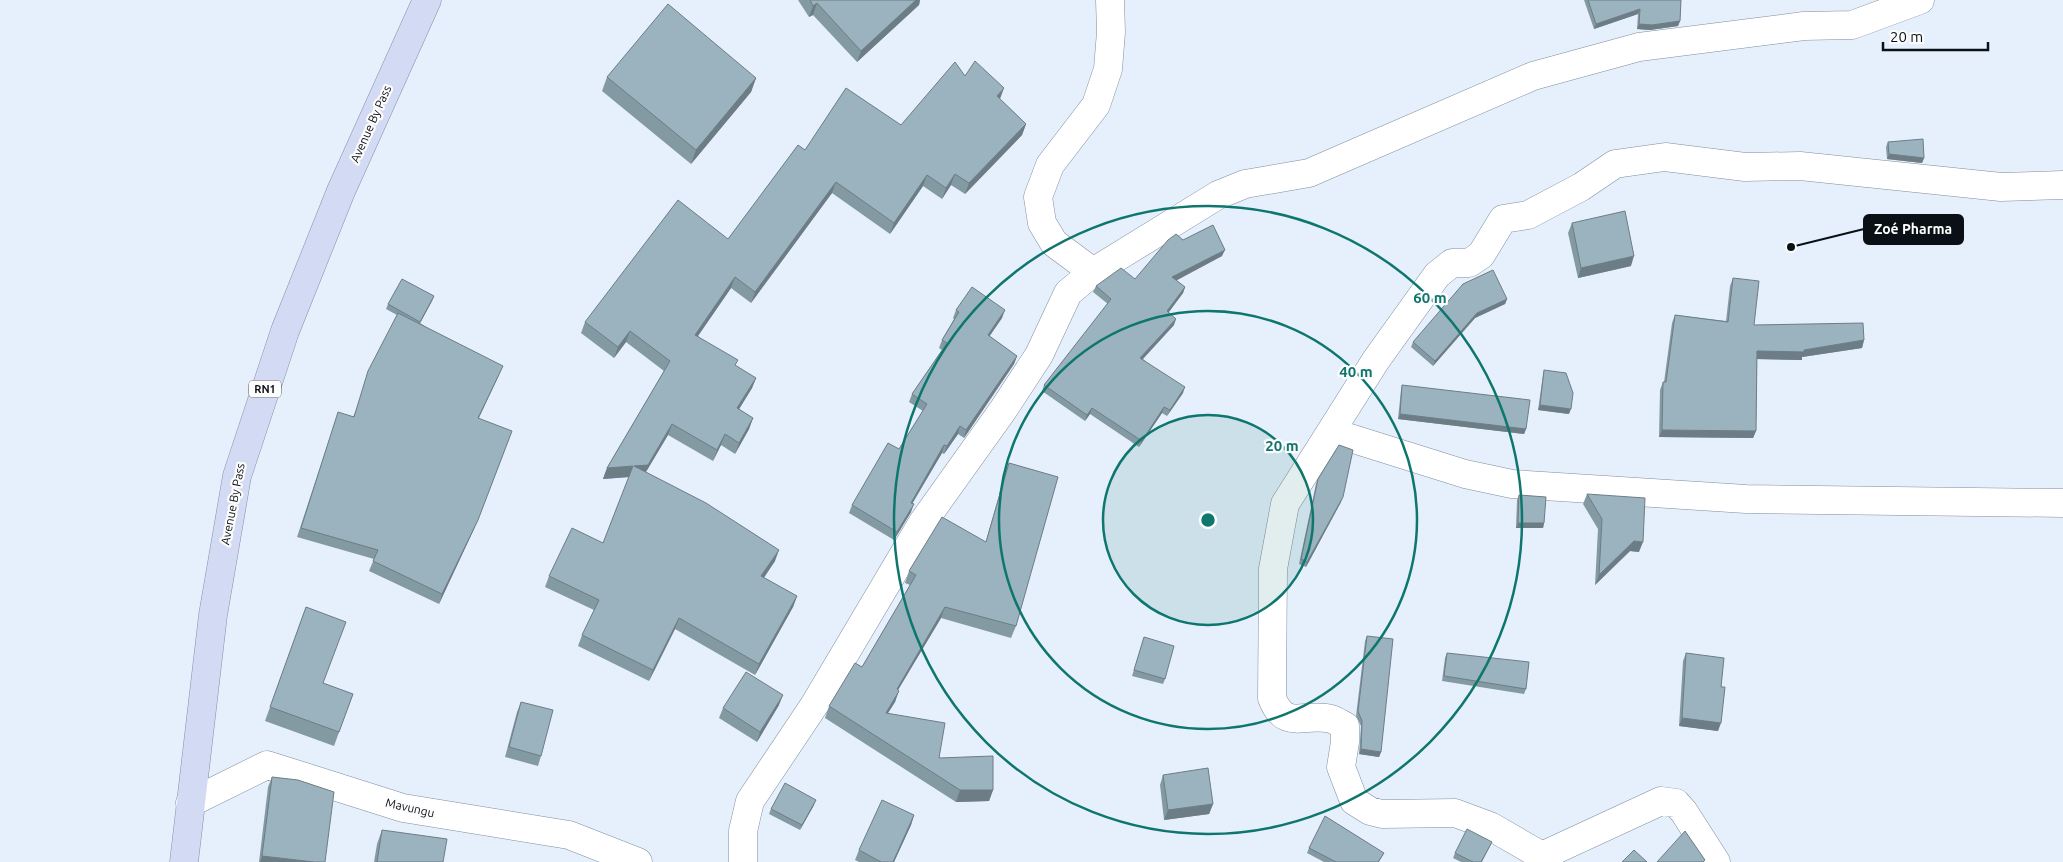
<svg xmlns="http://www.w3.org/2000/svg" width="2063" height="862" font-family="Ubuntu,sans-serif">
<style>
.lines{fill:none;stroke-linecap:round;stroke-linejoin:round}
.minor-casing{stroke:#7e8e9f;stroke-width:29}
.trunk-casing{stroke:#868da5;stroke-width:29}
.minor{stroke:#fff;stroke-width:28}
.trunk{stroke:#d3daf4;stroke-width:28}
.wall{fill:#849aa3}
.shaded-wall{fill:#6c7d85}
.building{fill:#9ab3be;stroke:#6c7d85}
.ring{fill:none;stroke:#0f766e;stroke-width:2.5}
.labels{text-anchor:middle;stroke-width:4.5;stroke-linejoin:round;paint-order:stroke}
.shield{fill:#fcfcfc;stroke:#53575c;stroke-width:1}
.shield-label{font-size:11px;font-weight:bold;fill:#0b1017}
.street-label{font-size:12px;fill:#0b1017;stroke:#fcfcfc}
.centre{fill:#0f766e;stroke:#fcfcfc;stroke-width:2.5}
.ring-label{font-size:15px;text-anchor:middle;font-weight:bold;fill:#0f766e;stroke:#fcfcfc;stroke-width:4.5;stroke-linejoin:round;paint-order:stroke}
.leader{fill:none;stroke:#0b1017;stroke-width:2}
.callout-dot{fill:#0b1017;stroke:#fcfcfc;stroke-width:2}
.callout{fill:#0b1017;stroke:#0b1017;stroke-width:2}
.callout-label{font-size:14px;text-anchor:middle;font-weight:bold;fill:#fff}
</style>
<rect width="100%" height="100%" fill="#e6f0fc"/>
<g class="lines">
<g class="minor-casing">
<path id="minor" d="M1093 272 1054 243 1042 223 1038 197 1050 165 1096 105 1108 69 1111 32 1110 0
M1331 432 1465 474 1512 484 1746 499 2063 503
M190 803 267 765 403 808 569 835 638 862
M1542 856 1661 801 1676 803 1684 812 1716 862
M743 862V831L750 801 815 704 923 522 1003 410 1039 355 1068 293 1093 272 1218 195 1245 184 1309 173 1533 76 1639 47 1804 26 1852 25 1920 0
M1546 862 1542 856 1490 826 1455 813 1382 814 1370 811 1354 801 1341 767 1345 742V726C1341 724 1335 720 1331 719 1305 712 1285 732 1272 698L1273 569 1285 504 1376 360 1437 275 1452 263H1469L1481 255 1503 219 1528 215 1581 187 1615 164 1665 157 1745 167 1800 166 2001 187 2063 185"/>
</g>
<g class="trunk-casing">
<path id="trunk" d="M184 862 213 615 237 476 285 331 341 191 427 0"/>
</g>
<use href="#minor" class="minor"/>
<use href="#trunk" class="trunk"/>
</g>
<path class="wall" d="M798 0H920L919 5 857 62 813 15 809 17Z
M1584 0H1681L1680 21 1678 26 1650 30 1637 29 1638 14 1594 29Z
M965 76 1000 99 1026 124 1022 135 965 194 951 185 942 199 923 186 890 234 832 193 751 303 731 288 698 336 736 366 756 378 752 388 739 409 753 418 749 429 735 454 721 445 713 461 668 435 646 472 775 561 764 578 797 596 793 607 755 675 675 629 649 681 578 646 582 635 594 610 545 587 549 576 603 543 629 477 603 479 607 468 664 371 626 342 614 358 581 333 585 322 728 239 805 150 901 125Z
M607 77 756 78 751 92 691 164 602 91Z
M1888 142 1924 158 1922 163 1887 159 1886 147Z
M1572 223 1631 266 1578 278 1568 233Z
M1183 240 1222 256 1176 280 1185 287 1183 293 1169 312 1174 325 1143 359 1183 393 1167 416 1162 413 1139 447 1090 414 1085 421 1042 391 1044 385 1108 304 1093 292 1096 286 1135 279Z
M1733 278 1754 325 1864 340 1862 348 1802 357V360L1757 359 1756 431 1753 438 1659 437 1660 390 1663 382H1664L1672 323 1675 315 1726 321 1730 286Z
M434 296 432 301 420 323 499 375 479 418 474 529 439 604 369 571 374 559 297 537 335 422 353 417 397 315 386 309 388 304Z
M1507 299 1505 304 1475 318 1433 366 1411 347 1413 342Z
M956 310 1002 318 989 336 1017 356 1014 364 964 438 958 434 944 454 942 453 912 503 911 512 894 540 849 513 852 505 899 449 923 411 909 402 912 394 942 350 939 348 942 340 954 319 953 318Z
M1544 370 1569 414 1538 410 1543 375Z
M1402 385 1526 429 1524 434 1398 419 1401 390Z
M1009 463 1016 626 1011 638 941 618 898 690 895 702 888 713 939 758 993 790 989 801 956 802 825 718 829 706 862 667 910 585 905 583 909 571 986 541 1005 474Z
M1318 479 1341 502 1306 567 1299 564 1316 484Z
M1587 494 1639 552 1630 551 1595 585 1598 529 1583 504Z
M1519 495 1544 523 1543 528H1516L1517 500Z
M306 607 323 683 353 694 334 746 265 721Z
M1367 636 1381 752 1379 757 1359 754 1361 726 1356 716 1365 641Z
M1144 637 1165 679 1163 684 1132 676Z
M1447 653 1526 689 1524 694 1442 681 1445 658Z
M1686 653 1721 687 1718 731 1679 726 1683 661Z
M521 702 541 756 538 766 505 757 517 712Z
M779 705 757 742 719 718 723 708Z
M1163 775 1213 804 1209 814 1164 820 1160 785Z
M272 777 325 862H259L268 787Z
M814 805 800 830 769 814 771 809Z
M914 815 911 825 894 862H859L855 860 859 850Z
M382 830 443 862H374L377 844Z
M1492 842 1482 862H1461L1453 858 1455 853Z
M1309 848 1384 853 1379 862H1324L1307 853Z"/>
<path class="shaded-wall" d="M916 0H920L919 5 857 62 861 51Z
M817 3 813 15 809 17 813 6Z
M1640 9 1638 14 1594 29 1596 24Z
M1680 21 1678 26 1650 30 1637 29 1639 24Z
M756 78 751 92 691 164 696 150Z
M1004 88 1000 99 993 107 997 96Z
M1026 124 1022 135 965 194 969 183Z
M1889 154 1924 158 1922 163 1887 159Z
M955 174 951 185 942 199 946 188Z
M927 175 923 186 890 234 894 223Z
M836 182 832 193 751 303 755 292Z
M1225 250 1222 256 1170 284 1172 277Z
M1634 256 1631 266 1578 278 1581 268Z
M735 277 731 288 691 346 695 335Z
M1185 287 1183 293 1165 317 1167 311Z
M434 296 432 301 418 327 420 322Z
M1507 299 1505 304 1475 318 1433 366 1435 361 1477 313Z
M1005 310 1002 318 985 343 988 335Z
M1176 319 1174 325 1138 364 1140 358Z
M630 331 626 342 614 358 618 347Z
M1864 340 1862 348 1802 357V360L1754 359 1757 351 1804 350Z
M1017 356 1014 364 964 438 966 430Z
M503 366 499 375 474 427 478 418Z
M756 378 752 388 733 419 737 408Z
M1185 387 1183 393 1167 416 1170 410Z
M1540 405 1571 409 1569 414 1538 410Z
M1164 407 1162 413 1139 447 1142 441Z
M1092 408 1090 414 1085 421 1087 415Z
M1400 414 1526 429 1524 434 1398 419Z
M753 418 749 429 735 454 739 443Z
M672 424 668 435 644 475 634 466Z
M960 426 958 434 944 454 947 446Z
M1662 430 1756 431 1753 438 1659 437Z
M512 431 474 529 439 604 442 594Z
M725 434 721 445 713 461 717 450Z
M944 445 942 453 908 511 911 503Z
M633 466 629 477 603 479 607 468Z
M1343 497 1341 502 1306 567 1307 562Z
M914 504 911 512 894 540 897 532Z
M1518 523H1544L1543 528H1516Z
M1634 541 1643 542 1639 552 1630 551 1595 585 1599 575Z
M779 550 775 561 757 587 761 576Z
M797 596 793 607 755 675 759 664Z
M945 607 941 618 892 700 897 689Z
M679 618 675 629 649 681 653 670Z
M899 691 895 702 881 724 886 713Z
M783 695 779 705 757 742 760 732Z
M1682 718 1721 723 1718 731 1679 726Z
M1361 749 1381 752 1379 757 1359 754Z
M960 790H993L989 801 956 802Z
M816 800 814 805 800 830 802 825Z
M1213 804 1209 814 1164 820 1168 810Z
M914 815 911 825 894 862H893Z
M262 856 314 862H260Z"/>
<path class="building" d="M810 0H916L861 51 817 3 813 6Z
M1588 0H1681L1680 21 1652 25 1639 24 1640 9 1596 24Z
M668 4 756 78 696 150 607 77Z
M975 61 1004 88 997 96 1026 124 969 183 955 174 946 188 927 175 894 223 836 182 755 292 735 277 695 335 738 360 735 365 756 378 737 408 753 418 739 443 725 434 717 450 672 424 648 465 634 466 706 503 779 550 761 576 797 596 759 664 679 618 653 670 582 635 599 600 549 576 572 528 603 543 633 466 607 468 670 361 630 331 618 347 585 322 678 200 728 239 798 145 805 150 846 88 901 125 955 62 965 76Z
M1923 139 1924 158 1889 154 1888 142Z
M1625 211 1634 256 1581 268 1572 223Z
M1213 225 1225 250 1172 277 1185 287 1167 311 1176 319 1140 358 1185 387 1170 410 1164 407 1142 441 1092 408 1087 415 1044 385 1111 299 1096 286 1121 268 1135 279 1168 240 1176 234 1183 240Z
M1493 270 1507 299 1477 313 1435 361 1413 342 1463 284Z
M1733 278 1759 281 1754 325 1863 323 1864 340 1804 350V352L1757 351 1756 431 1662 430 1663 382H1666L1675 315 1728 322Z
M402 279 434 296 420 322 388 304Z
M972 287 1005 310 988 335 1017 356 966 430 960 426 947 446 944 445 911 503 914 504 897 532 852 505 888 443 899 449 927 404 912 394 947 343 942 340 959 312 956 310Z
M398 313 503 366 478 418 512 431 478 520 442 594 373 561 378 550 301 528 338 412 354 417 368 371Z
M1544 370 1566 373 1573 393 1571 409 1540 405Z
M1402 385 1530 400 1526 429 1400 414Z
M1339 445 1353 450 1343 497 1307 562 1301 559 1318 479Z
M1009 463 1058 477 1016 626 945 607 897 689 899 691 886 713 945 723 939 758 993 756V790H960L829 706 855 663 862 667 916 575 909 571 942 517 986 542Z
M1587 494 1645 498 1643 542 1634 541 1599 575 1602 519Z
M1519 495 1546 497 1544 523H1518Z
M306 607 346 622 323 683 353 694 339 732 270 707Z
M1367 636 1393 639 1381 752 1361 749 1362 721 1358 711Z
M1144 637 1174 646 1165 679 1134 670Z
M1447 653 1529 662 1526 689 1444 676Z
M1686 653 1724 658 1721 687H1725L1721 723 1682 718Z
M746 672 783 695 760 732 723 708Z
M521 702 553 710 541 756 509 747Z
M1208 768 1213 804 1168 810 1163 775Z
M272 777 298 780 334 792 325 862H314L262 856Z
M785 783 816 800 802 825 771 809Z
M882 800 914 815 893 862H881L859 850Z
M1325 816 1384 853 1378 862H1336L1309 848Z
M1467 829 1492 842 1481 862H1473L1455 853Z
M382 830 447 839 443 862H377Z
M1685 831 1705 860 1703 862H1657Z
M1634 850 1647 862H1622Z"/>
<circle cx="1208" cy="520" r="105" fill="#0f766e" fill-opacity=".12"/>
<g class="ring">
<circle cx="1208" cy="520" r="105"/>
<circle cx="1208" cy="520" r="209"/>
<circle cx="1208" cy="520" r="314"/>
</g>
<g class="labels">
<rect class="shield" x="249" y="380.5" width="32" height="17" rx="4"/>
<g class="shield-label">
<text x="265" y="393">RN1</text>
</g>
<g class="street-label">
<text transform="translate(371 124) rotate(-66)" y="4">Avenue By Pass</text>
<text transform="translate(233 504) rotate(-79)" y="4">Avenue By Pass</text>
<text transform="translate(410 808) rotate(13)" y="4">Mavungu</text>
</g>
</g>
<circle cx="1208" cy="520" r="8" class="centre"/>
<g class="ring-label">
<text x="1430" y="303">60 m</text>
<text x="1356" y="377">40 m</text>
<text x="1282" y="451">20 m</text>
</g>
<path class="leader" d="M1791 247L1864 229"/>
<circle class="callout-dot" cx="1791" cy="247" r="5"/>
<rect class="callout" x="1864" y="215" width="99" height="29" rx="5"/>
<g class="callout-label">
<text x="1913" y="234">Zoé Pharma</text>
</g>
<path d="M1883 42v8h105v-8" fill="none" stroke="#0b1017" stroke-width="2.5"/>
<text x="1890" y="42" font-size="15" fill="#0b1017" stroke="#fcfcfc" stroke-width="4" paint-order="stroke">20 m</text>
</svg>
